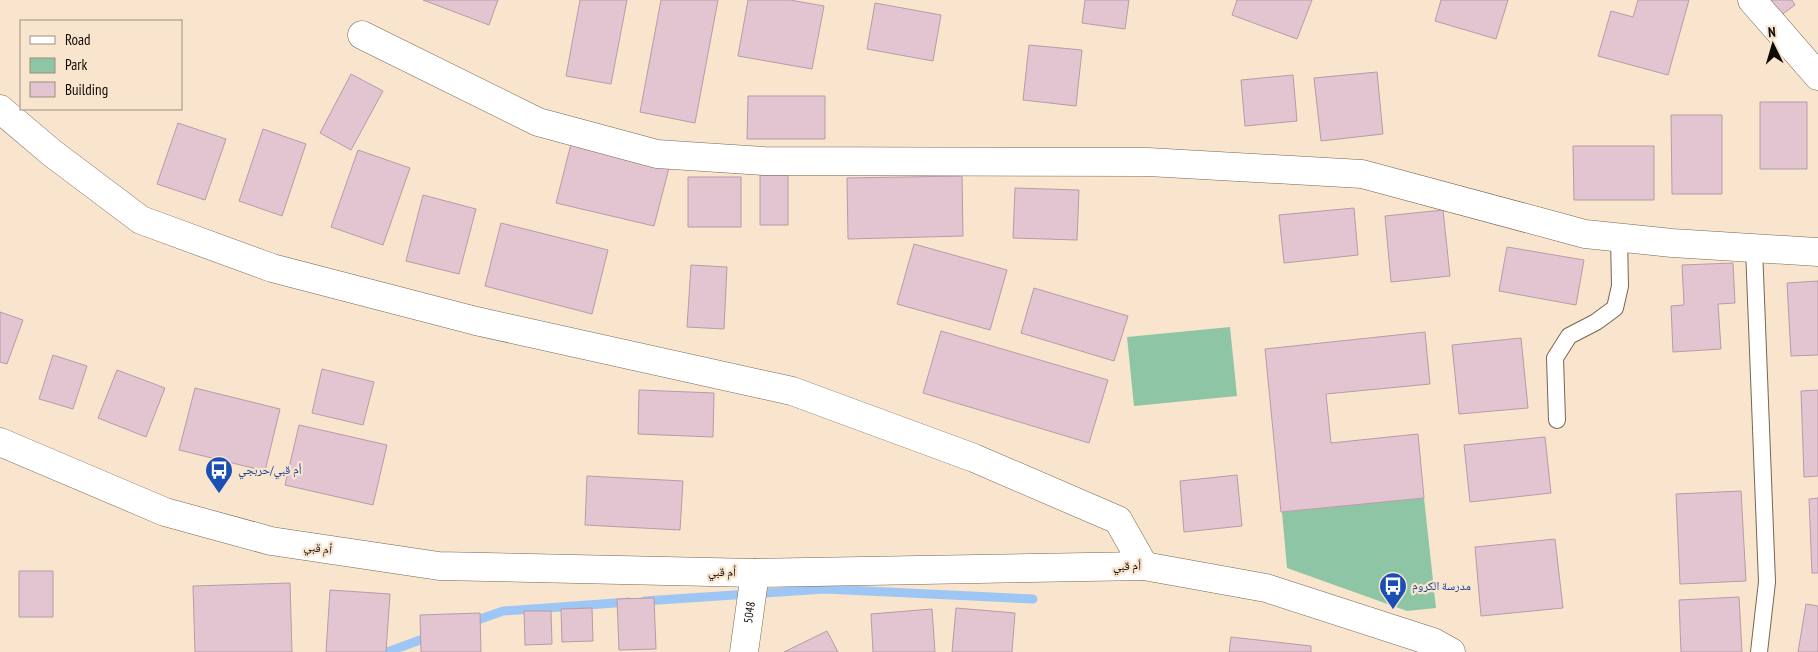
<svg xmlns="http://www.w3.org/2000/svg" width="1818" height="652" font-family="'PT Sans Narrow','Noto Naskh Arabic',sans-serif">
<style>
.green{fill:#8ec6a5}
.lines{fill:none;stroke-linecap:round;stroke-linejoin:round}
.stream{stroke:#9ec6f4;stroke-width:9}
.building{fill:#e3c5d2;stroke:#b89ba7}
.service-casing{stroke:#786652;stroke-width:18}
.minor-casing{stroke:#786652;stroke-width:29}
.tertiary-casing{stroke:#786652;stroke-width:29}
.service{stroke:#fff;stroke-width:16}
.minor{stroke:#fff;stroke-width:28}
.tertiary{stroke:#fff;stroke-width:28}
.labels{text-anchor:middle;stroke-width:4.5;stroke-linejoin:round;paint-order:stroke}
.transit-label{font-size:12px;fill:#164399;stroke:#f9e4cd;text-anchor:start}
.street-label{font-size:12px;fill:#100a04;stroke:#f9e4cd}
</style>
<rect width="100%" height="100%" fill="#f9e4cd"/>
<path class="green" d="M1230 327 1237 396 1134 406 1127 337Z
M1424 498 1436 608 1407 611 1287 568 1282 512Z"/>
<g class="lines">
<path class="stream" d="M644 601 825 589 1033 599
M469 623 503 611 629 602
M387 652 431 636"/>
</g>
<path class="building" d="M423 0H498L489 25Z
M580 0H627L611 84 566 76Z
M661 0H718L695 123 640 112Z
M748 0H790L824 6 812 69 738 56Z
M1085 0H1129L1125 29 1082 23Z
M1237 0H1312L1297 39 1232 15Z
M1441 0H1508L1496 39 1435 21Z
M1638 0H1689L1668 75 1598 56 1611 11 1633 17Z
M1767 0H1792L1795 5 1780 16Z
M875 3 941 15 933 61 867 49Z
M1029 45 1082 50 1076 106 1023 100Z
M1377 72 1383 134 1321 141 1314 78Z
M351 74 383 91 351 150 320 133Z
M1293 75 1297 121 1245 126 1241 80Z
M748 96H825V139H747Z
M1760 102H1807V169H1760Z
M1671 115H1722V194H1672Z
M178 123 226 139 205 200 157 184Z
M263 129 306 144 282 216 239 201Z
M572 140 670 164 654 226 556 203Z
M1573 146H1654V200H1574Z
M358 150 410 168 383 245 331 227Z
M760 175H788V225H760Z
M962 176 963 236 848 239 847 178Z
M688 177H741V227H688Z
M1015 188 1079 190 1077 240 1013 238Z
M423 195 476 209 459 274 406 261Z
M1354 208 1358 255 1284 263 1279 215Z
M1443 210 1450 276 1391 282 1385 216Z
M501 223 608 250 592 314 485 286Z
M914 244 1007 270 990 330 897 304Z
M1507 247 1584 260 1576 305 1499 291Z
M1733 263 1735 303 1718 304 1721 349 1673 352 1671 306 1684 305 1682 265Z
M691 265 727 267 724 329 687 327Z
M1818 281V355L1791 356 1787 283Z
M1034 288 1128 316 1114 361 1021 333Z
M0 312 23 320 7 364 0 362Z
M941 331 1108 380 1089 443 923 393Z
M1425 332 1430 384 1326 394 1331 443 1418 434 1424 498 1281 512 1265 349Z
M1521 338 1528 408 1459 414 1452 345Z
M53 355 87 366 73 409 39 399Z
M322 369 374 382 363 425 312 413Z
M117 370 165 388 146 437 98 418Z
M195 388 280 409 265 471 179 450Z
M639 390 714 393 713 437 638 434Z
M1818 390V476L1804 477 1801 391Z
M299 425 387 445 373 505 285 485Z
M1545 437 1551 493 1470 502 1464 445Z
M1237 475 1242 526 1184 532 1180 481Z
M587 476 683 481 680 530 585 525Z
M1741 491 1746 581 1680 584 1676 494Z
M1818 498V573H1812L1809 499Z
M1555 539 1563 608 1481 616 1475 547Z
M19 571H53V617H19Z
M290 583 292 652H195L193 586Z
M330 590 390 594 386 652H326Z
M1739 597 1742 652H1681L1679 600Z
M654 598 656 649 619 650 617 599Z
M1806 604 1818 606V652H1798Z
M592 608 593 641 562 642 561 609Z
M956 608 1015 613 1012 652H952Z
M932 609 935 652H873L871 614Z
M524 611H551L552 644 525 645Z
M480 613 481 652H421L420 615Z
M827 631 838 652H784Z
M1231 637 1311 646V652H1229Z"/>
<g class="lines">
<g class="service-casing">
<path id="service" d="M1754 248 1767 582 1759 652
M1557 420 1555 358 1569 336 1596 322 1615 308 1620 286 1619 237"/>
</g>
<g class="minor-casing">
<g id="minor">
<path d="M1752 0 1818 76"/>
<path d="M362 35 538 122 657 154 764 161 1148 162 1362 174 1585 234 1672 243 1818 252"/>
<path d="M0 109 52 153 141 220 272 268 476 321 792 391 974 458 1118 520 1144 566"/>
<path id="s1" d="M744 652 755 573"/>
</g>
</g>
<g class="tertiary-casing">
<path id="tertiary" d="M0 442 165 512 271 541 439 566 755 573 1144 566 1266 588 1433 642 1451 652"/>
</g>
<use href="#service" class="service"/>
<use href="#minor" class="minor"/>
<use href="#tertiary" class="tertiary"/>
</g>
<defs>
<g id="bus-pin" transform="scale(1.4375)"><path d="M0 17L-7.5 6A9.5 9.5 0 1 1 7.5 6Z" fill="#1a4fb4" stroke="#f9e4cd"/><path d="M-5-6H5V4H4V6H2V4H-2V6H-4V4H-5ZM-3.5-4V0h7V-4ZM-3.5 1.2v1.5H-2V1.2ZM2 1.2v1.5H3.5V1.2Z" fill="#fff"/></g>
</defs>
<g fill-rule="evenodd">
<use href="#bus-pin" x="219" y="470"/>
<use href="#bus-pin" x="1393" y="586"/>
</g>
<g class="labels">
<g class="transit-label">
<text x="238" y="474">أم قبي/حربجي</text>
<text x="1412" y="590">مدرسة الكروم</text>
</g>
<g class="street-label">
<text transform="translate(318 548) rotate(8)" y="4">أم قبي</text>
<text x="1127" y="570">أم قبي</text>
<text transform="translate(722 572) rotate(1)" y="4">أم قبي</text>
<text dy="4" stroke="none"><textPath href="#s1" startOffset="40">5048</textPath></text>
</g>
</g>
<rect x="20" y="20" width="162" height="90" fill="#f9e4cd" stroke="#9c8d7d"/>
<rect x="30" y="36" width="25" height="8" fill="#ffffff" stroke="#9c8d7d"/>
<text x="65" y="45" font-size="15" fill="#100a04">Road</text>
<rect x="30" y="58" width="25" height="15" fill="#8ec6a5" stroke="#9c8d7d"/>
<text x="65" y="70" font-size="15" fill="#100a04">Park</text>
<rect x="30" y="82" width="25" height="15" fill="#e3c5d2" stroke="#9c8d7d"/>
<text x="65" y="95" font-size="15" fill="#100a04">Building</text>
<g transform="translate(1773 45) rotate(355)" stroke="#f9e4cd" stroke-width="4" paint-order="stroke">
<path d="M0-4L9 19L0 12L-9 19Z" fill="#100a04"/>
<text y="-8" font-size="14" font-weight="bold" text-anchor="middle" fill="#100a04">N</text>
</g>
</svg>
